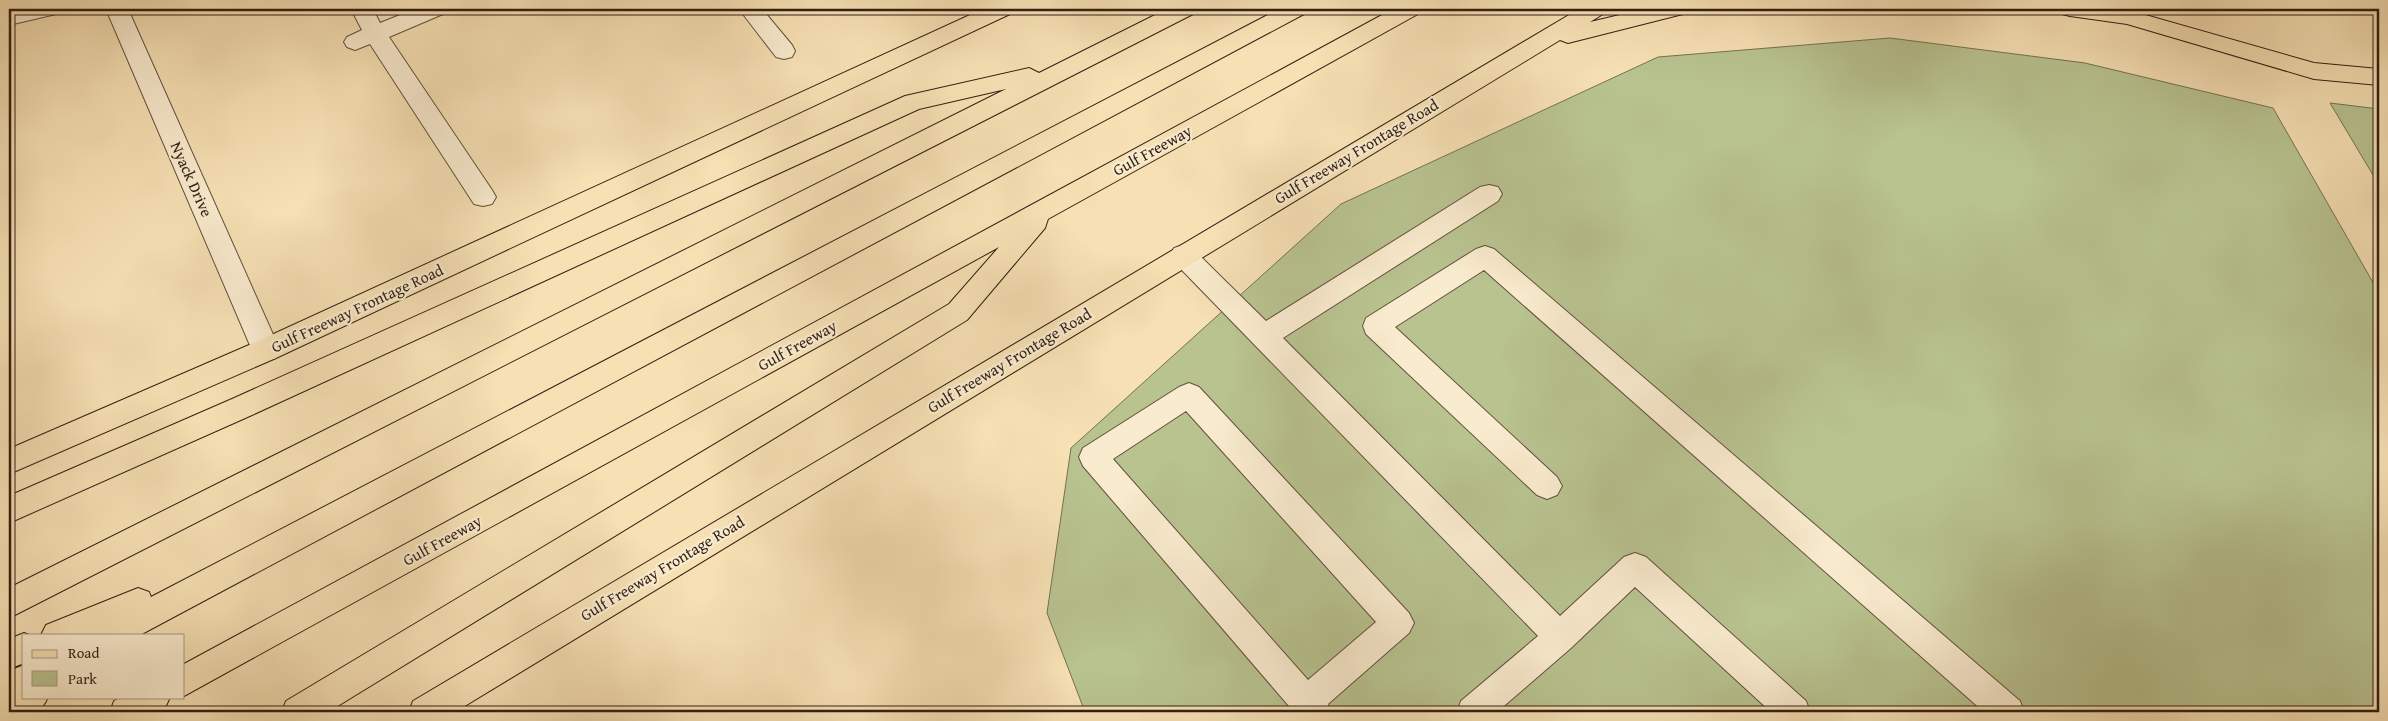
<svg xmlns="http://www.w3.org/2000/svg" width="2388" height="721" font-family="'Gentium Book Plus',serif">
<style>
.green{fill:#b8c390;stroke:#757152}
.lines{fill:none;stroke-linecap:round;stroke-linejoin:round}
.minor-casing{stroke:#634f3c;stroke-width:2}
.major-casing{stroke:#321f14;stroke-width:2}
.highway-casing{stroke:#321f14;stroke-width:2}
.minor{fill:#f9ebce;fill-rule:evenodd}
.major{fill:#f6e0b4;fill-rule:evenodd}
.highway{fill:#f6e0b4;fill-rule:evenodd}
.labels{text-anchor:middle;stroke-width:4.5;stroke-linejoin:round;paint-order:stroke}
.street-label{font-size:16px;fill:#321f14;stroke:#f9ebce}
</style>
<rect width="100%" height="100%" fill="#f6e0b4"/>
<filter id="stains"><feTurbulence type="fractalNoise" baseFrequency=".004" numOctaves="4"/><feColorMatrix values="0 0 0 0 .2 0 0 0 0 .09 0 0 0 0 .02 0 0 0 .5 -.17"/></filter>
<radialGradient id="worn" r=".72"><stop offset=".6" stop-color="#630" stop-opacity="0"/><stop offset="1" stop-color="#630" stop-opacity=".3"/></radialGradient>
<path class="green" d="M1890 38 2085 63 2273 108 2379 293V712H1085L1047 613 1071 448 1341 204 1658 57Z
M2330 103 2379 109V185Z"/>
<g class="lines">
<g class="minor-casing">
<path id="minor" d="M17 9H59L56 14 9 25V11Z
M106 9H128L280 350 276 358 266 361 256 358 252 350Z
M351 9H373L380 23 415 9H446L443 14 389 37 492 190 496 197 492 204 483 206 474 204 370 44 355 50 347 47 344 42 347 37 362 30Z
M739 9H762L792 45 795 51 792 57 784 59 776 57Z
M1489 185 1498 187 1502 194 1498 201 1283 338 1560 616 1624 557 1635 553 1646 557 1806 701 1810 712H1771L1635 587 1571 648 1497 712H1457L1461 701 1538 636 1174 262 1170 255 1174 248 1183 245 1192 248 1266 321 1480 187Z
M1485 246 1494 249 2020 701 2024 712H1984L1484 270 1395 327 1557 477 1562 486 1557 495 1547 499 1537 495 1366 334 1363 326 1366 318 1476 249Z
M1189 383 1199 387 1409 613 1414 623 1409 633 1328 704 1331 712H1294L1083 466 1079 457 1083 448 1179 387ZM1186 411 1376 622 1308 680 1113 459Z"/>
</g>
<g class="major-casing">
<path id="major" d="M983 9H1013L1010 14 276 358 9 474V449L256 342Z
M1579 9H1606L1603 14 1590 22 1645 9H1686L1683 14 1675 16 1568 43 1560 40 455 712H409L413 701Z
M2059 9 2128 10 2314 63 2379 69V85L2314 79 2127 24 2070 16 2062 14Z"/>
</g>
<g class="highway-casing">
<path id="highway" d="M1167 9H1196L1193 14 9 618V588L1006 89 919 109 252 415 9 523V496L232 399 905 96 1029 68 1039 73Z
M1279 9H1307L1304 14 140 635H41L46 625 138 588 149 592 151 597Z
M1393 9H1421L1418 14 1048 219 1045 228 967 320 328 712H282L286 701 949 304 999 247 184 696V664Z
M24 633 29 635H24V663L9 669V639Z
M24 665V697H48C39 718 28 712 9 712V671Z
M121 697H170L165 708 158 712H110L114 701Z"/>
</g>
<use href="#minor" class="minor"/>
<use href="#major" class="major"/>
<use href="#highway" class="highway"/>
</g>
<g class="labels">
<g class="street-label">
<text transform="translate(1152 150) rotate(-29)" y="6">Gulf Freeway</text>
<text transform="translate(1356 151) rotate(-31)" y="6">Gulf Freeway Frontage Road</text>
<text transform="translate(192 179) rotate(66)" y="6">Nyack Drive</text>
<text transform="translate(357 308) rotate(-25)" y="6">Gulf Freeway Frontage Road</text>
<text transform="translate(797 345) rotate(-29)" y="6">Gulf Freeway</text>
<text transform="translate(1009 360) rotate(-31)" y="6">Gulf Freeway Frontage Road</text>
<text transform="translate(442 540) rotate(-29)" y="6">Gulf Freeway</text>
<text transform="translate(662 568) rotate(-31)" y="6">Gulf Freeway Frontage Road</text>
</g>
</g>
<rect width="2388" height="721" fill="none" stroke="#f6e0b4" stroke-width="30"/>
<rect x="10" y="10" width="2368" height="701" fill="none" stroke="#321f14" stroke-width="2.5"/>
<rect x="15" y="15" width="2358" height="691" fill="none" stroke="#321f14"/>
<rect x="22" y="634" width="162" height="65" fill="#f9ebce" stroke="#a99984"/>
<rect x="32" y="650" width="25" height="8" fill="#f6e0b4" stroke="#a99984"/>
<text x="68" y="658" font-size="15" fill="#321f14">Road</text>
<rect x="32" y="671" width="25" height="15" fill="#b8c390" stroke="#a99984"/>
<text x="68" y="684" font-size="15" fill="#321f14">Park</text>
<rect width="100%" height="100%" filter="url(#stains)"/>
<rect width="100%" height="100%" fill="url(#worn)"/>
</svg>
